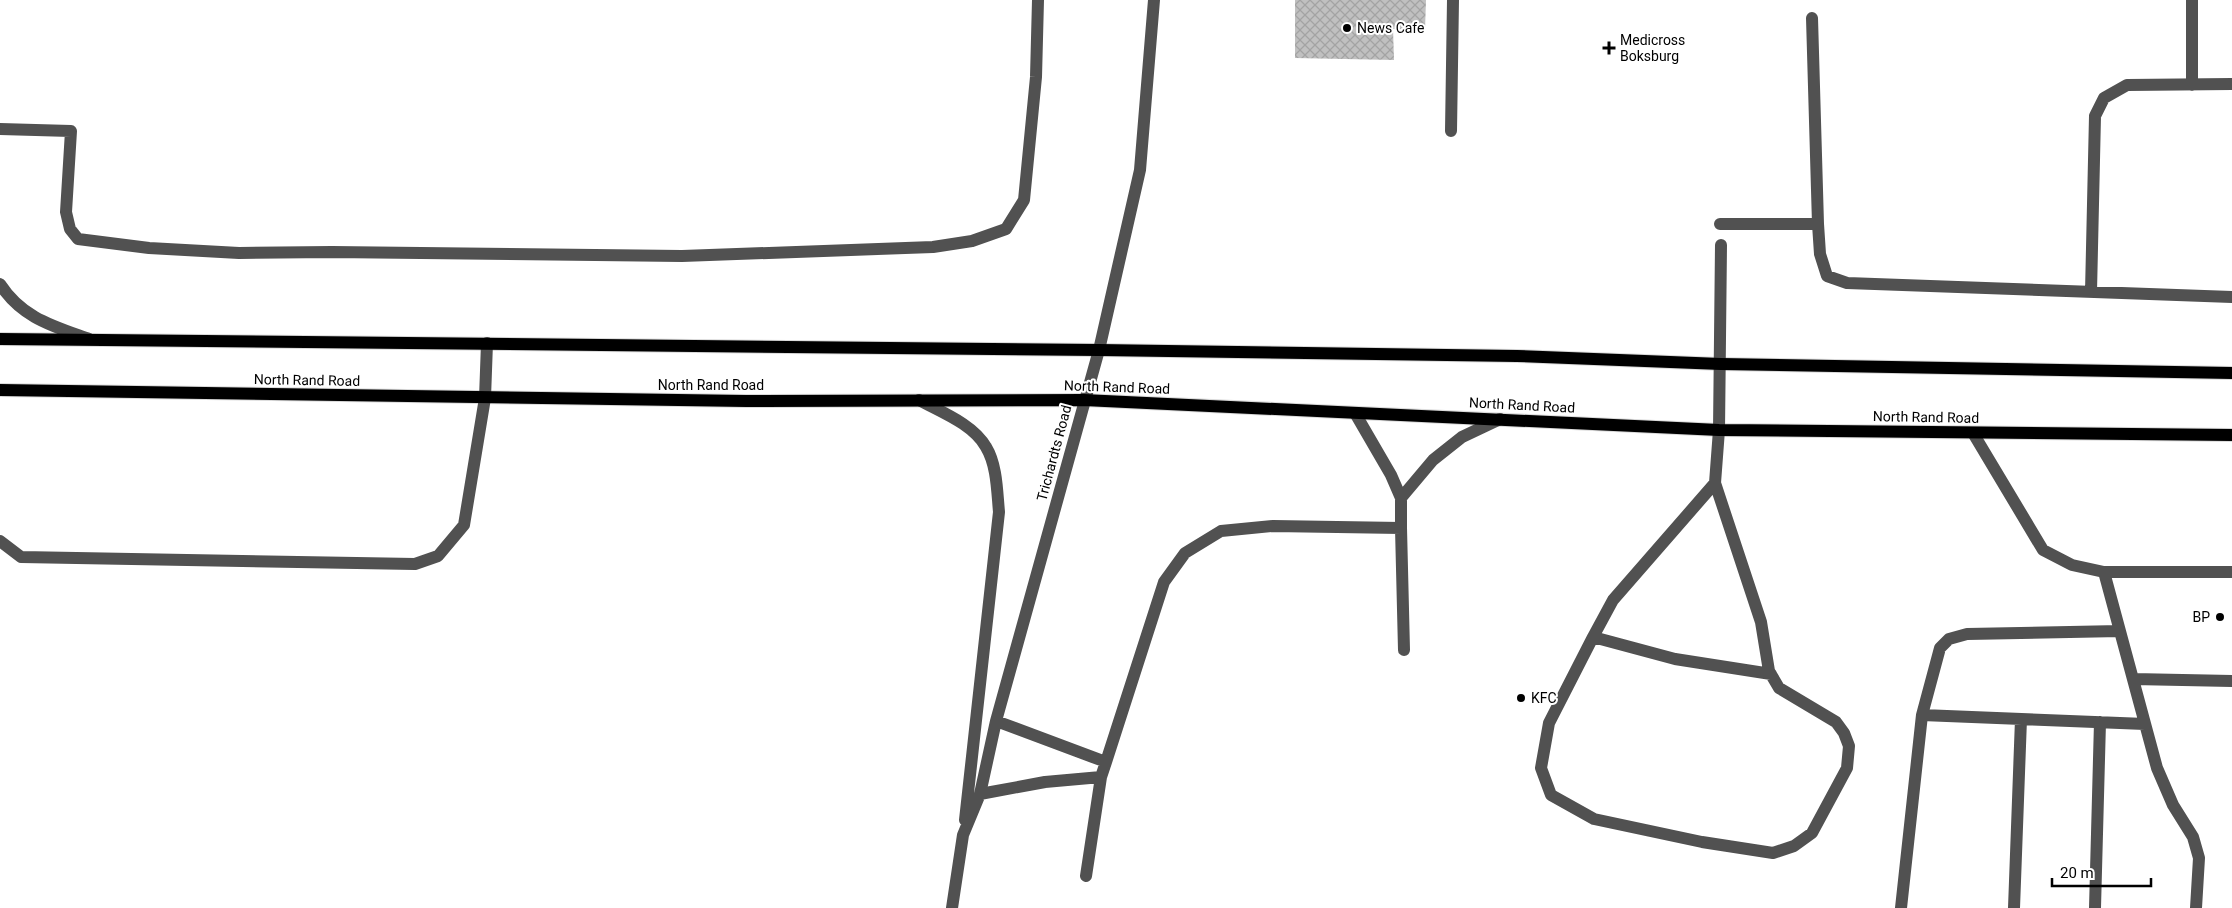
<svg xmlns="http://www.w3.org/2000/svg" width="2232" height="908" font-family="Roboto,sans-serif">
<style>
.building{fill:url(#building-cross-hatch)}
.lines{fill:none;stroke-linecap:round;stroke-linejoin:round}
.major-casing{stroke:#dbdbdb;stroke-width:14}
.minor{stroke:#515151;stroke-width:12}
.major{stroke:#000;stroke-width:12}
.poi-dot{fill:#000;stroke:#fff;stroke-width:2}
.labels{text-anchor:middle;stroke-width:4;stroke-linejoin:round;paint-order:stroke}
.poi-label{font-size:14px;fill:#000;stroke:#fff;text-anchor:start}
.street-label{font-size:14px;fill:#000;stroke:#fff}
</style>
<defs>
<pattern id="building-cross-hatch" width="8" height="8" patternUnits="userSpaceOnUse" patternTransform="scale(1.25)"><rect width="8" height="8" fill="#c0c0c0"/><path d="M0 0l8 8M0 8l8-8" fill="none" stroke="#a3a3a3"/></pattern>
</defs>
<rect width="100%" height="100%" fill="#fff"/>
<path class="building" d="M1295 0H1426L1425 30 1393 29 1394 60 1295 58Z"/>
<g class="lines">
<g class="major-casing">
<path id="major" d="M0 339 1099 350 1517 356 1721 364 2232 373
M0 390 746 401 1084 400 1719 430 2232 435"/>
</g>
<path class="minor" d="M2192 0V85
M0 129 71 131 66 212 70 229 78 239 149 248 239 253 332 252 682 256 933 247 972 241 1006 229 1024 200 1036 77 1038 0
M1451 131 1453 0
M1720 224H1818L1812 18
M1818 224 1820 254 1827 276 1847 283 2232 297
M0 284C22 318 53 326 89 339
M2091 292 2095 116 2104 98 2127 85 2232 84
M919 400C941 412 973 424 986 447 997 465 997 491 999 512L965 820
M1355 413 1391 475 1401 498V528
M1973 433 2043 550 2072 565 2104 572H2232
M1715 483 1613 600 1593 637 1549 723 1541 768 1551 795 1594 819 1702 842 1773 853 1794 846 1812 833 1847 768 1849 746 1844 733 1836 722 1779 688 1769 671 1761 622 1715 483 1719 430 1721 245
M1401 498 1433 460 1462 437 1500 419
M0 541 21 557 415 564 438 556 464 525 485 398 487 343
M2104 572 2157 768 2173 805 2193 837 2199 858 2196 908
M1593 637 1675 659 1771 674
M2133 679 2232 681
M1922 715 2145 724
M996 721 1106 762
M980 794 1045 782 1101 777
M1086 876 1101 777 1106 762 1164 582 1185 553 1221 531 1273 526 1401 528 1404 650
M952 908 963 835 980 794 996 721 1099 350 1140 170 1154 0
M1901 908 1922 715 1940 648 1949 639 1967 634 2120 631
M2014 908 2021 719
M2095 908 2100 722"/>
<use href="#major" class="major"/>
</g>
<g class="poi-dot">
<circle cx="1347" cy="28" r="5"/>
<path d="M1606.5 40.5h5v5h5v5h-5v5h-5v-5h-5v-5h5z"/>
<circle cx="2220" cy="617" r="5"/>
<circle cx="1521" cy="698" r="5"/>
</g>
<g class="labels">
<g class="poi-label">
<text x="1357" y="33">News Cafe</text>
<text x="1620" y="45">Medicross<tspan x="1620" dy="16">Boksburg</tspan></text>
<text x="2210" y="622" text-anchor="end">BP</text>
<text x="1531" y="703">KFC</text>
</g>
<g class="street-label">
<text transform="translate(307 380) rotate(1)" y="5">North Rand Road</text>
<text x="711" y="390">North Rand Road</text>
<text transform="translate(1117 387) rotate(2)" y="5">North Rand Road</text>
<text transform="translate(1522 405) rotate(3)" y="5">North Rand Road</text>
<text transform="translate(1926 417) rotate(1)" y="5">North Rand Road</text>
<text transform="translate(1054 453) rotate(-75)" y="5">Trichardts Road</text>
</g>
</g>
<path d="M2052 878v8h99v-8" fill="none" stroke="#000000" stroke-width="2.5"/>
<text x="2060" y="878" font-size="15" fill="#000000" stroke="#ffffff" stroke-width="4" paint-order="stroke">20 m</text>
</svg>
